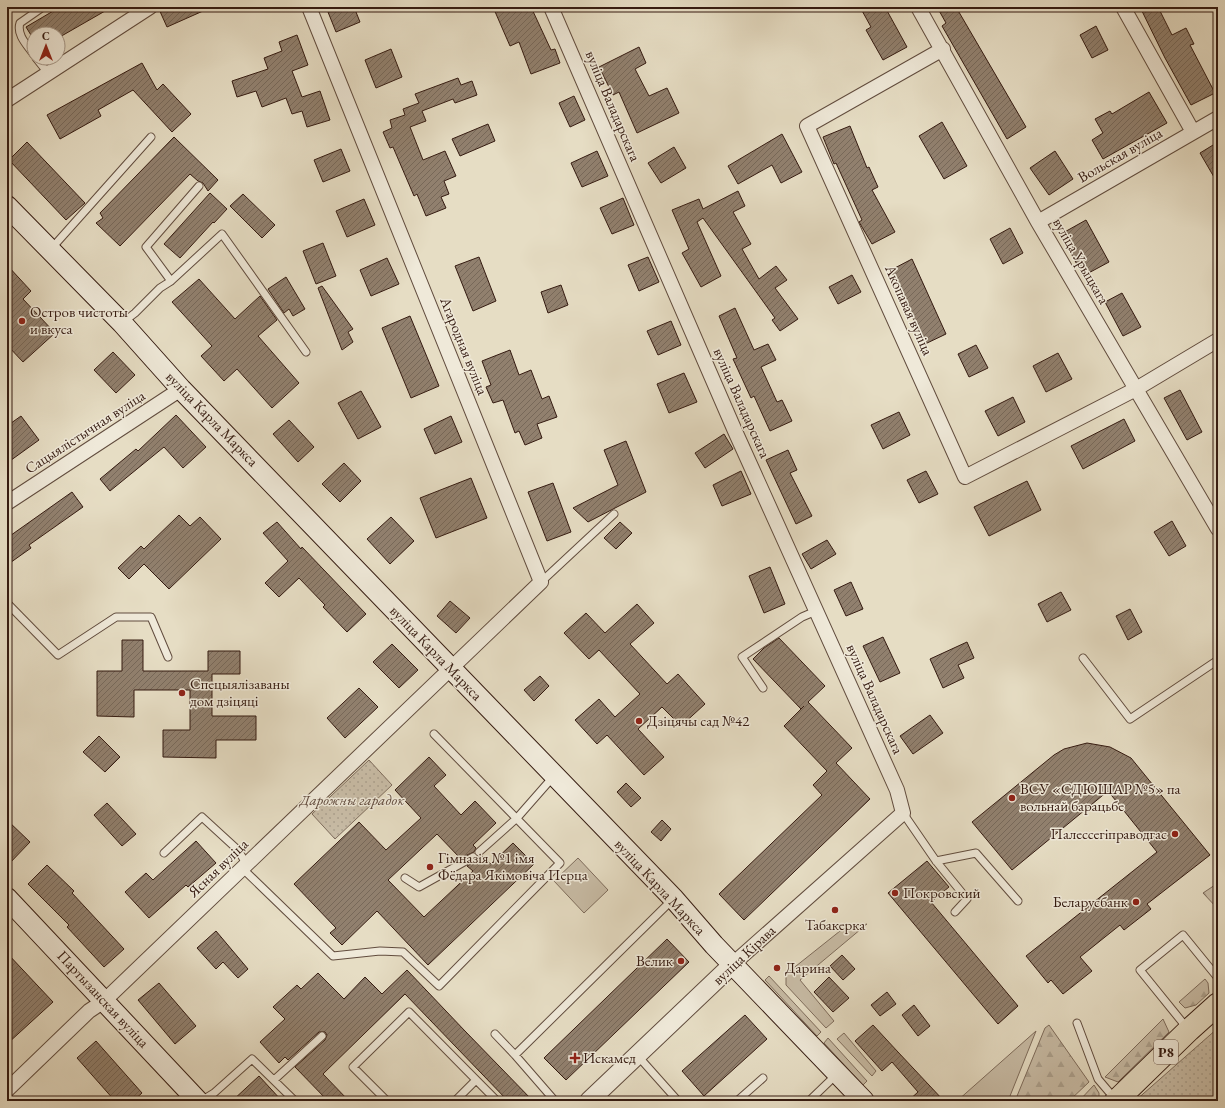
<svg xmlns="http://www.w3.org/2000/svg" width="1225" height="1108" font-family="'EB Garamond',serif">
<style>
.grass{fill:#c8bca6;stroke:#7e6c5c}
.forest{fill:url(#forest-firs);stroke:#7e6c5c}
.park{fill:url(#park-dots);stroke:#7e6c5c}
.building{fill:url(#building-hatch);stroke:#351b11}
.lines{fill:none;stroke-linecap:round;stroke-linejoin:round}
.service-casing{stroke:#614c3e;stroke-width:9}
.minor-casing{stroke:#614c3e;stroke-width:16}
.tertiary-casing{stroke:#614c3e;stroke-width:20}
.secondary-casing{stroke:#351b11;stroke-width:22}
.primary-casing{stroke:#351b11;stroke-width:24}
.service{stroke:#efe9d9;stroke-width:7}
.minor{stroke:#efe9d9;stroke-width:14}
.tertiary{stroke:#efe9d9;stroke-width:18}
.secondary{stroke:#efe9d9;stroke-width:20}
.primary{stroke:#e6ddc4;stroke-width:22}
.poi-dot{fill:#8f2418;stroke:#efe9d9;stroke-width:1.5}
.labels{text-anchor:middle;stroke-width:3;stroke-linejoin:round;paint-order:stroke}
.shield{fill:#efe9d9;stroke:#6d594d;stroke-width:1}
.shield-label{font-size:14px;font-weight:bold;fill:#351b11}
.street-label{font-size:15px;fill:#351b11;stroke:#efe9d9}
.poi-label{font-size:15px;fill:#351b11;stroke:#efe9d9;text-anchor:start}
.park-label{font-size:15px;font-style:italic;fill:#614b3e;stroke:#efe9d9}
</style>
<defs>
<pattern id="forest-firs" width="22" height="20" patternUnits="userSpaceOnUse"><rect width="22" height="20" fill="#c8bca6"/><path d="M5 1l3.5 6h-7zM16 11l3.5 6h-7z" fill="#aca18e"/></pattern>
<pattern id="park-dots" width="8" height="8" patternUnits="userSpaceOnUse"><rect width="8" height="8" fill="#c8bca6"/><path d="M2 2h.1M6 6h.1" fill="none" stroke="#aca18e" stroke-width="1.8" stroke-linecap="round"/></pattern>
<pattern id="building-hatch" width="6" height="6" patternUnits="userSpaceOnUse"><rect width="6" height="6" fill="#91806e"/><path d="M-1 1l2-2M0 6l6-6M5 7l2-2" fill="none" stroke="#776859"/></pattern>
</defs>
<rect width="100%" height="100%" fill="#e6ddc4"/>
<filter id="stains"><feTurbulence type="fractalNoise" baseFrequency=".005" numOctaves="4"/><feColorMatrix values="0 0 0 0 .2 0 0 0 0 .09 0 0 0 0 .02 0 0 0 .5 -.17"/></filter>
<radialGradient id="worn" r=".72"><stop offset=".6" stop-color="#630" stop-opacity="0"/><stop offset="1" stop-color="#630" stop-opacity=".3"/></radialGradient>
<path class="grass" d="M578 858 608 890 584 913 554 881Z
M867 924 800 980 834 1021 826 1028 786 985V974L840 931Z
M769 976 821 1032 817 1036 765 980Z
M1036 1031 1008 1101H957Z
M844 1033 876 1071 872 1076 837 1039Z
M828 1038 867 1081 863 1085 824 1043Z"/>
<path class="forest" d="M1218 883V909L1203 893Z
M1205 979 1208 983 1209 993 1196 1005 1185 1008 1179 1002Z
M1163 1019 1169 1032 1118 1082 1105 1077Z
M1049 1025 1089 1082 1069 1101H1015L1045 1028Z
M1094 1085 1099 1093V1101H1079Z"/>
<path class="park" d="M369 760 392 785 335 839 312 814Z
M1218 1028V1101H1135Z"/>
<path class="building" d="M60 7H112L58 38V34H34V40L26 27Z
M158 7H212L167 27Z
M326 7H354L360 22 336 32Z
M493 7H531L551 50 555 49 560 63 531 74 519 42 510 46Z
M860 7H885L907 47 883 60 866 30 871 27Z
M937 7H956L1026 127 1007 139 942 26 946 23Z
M1140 7H1158L1172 35 1186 28 1194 44 1190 45 1215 93 1191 105 1165 58Z
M1096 26 1108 50 1092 58 1080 35Z
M297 35 308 65 292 71 302 97 320 91 330 120 307 127 302 111 292 114 286 98 262 107 256 91 237 97 232 81 268 69 264 58 282 51 279 42Z
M639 47 646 63 635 69 649 96 667 88 679 113 637 133 619 92 613 95 599 67Z
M391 49 402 77 376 88 365 60Z
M142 63 157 90 163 84 191 114 172 132 133 90 98 110 101 116 60 139 47 115Z
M458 78 461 85 472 81 477 95 455 103 453 99 422 111 426 121 410 127 423 160 445 151 456 176 444 181 449 194 441 197 446 208 426 216 417 194 414 196 393 147 390 148 383 132 392 128 390 120 405 115 403 109 419 103 415 94Z
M1149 92 1167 123 1103 159 1092 140 1103 133 1095 119 1110 111 1112 114Z
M574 96 585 120 570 127 559 103Z
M942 122 967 166 944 179 919 136Z
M488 124 495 141 460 156 452 139Z
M850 126 867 168 869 167 878 187 872 190 895 232 872 244 859 222 862 220 836 163 834 164 823 137Z
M782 134 802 172 781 183 772 165 738 184 728 166Z
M174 137 218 180 208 191 203 183 198 181 190 174 120 246 96 223 103 218 100 213Z
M27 142 85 203 66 220 9 160Z
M1218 142V184L1200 153Z
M674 147 686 168 661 183 648 163Z
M341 149 350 171 323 182 314 160Z
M597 151 608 176 582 187 571 163Z
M1055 151 1073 179 1049 195 1030 168Z
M738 191 745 206 733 212 751 244 742 249 759 279 776 266 787 280 775 288 798 319 780 331 772 320 775 318 703 218 697 222 721 276 701 287 682 253 689 249 672 210 699 199 703 209Z
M210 193 227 209 214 223 213 222 180 258 164 244Z
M243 194 275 225 262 238 230 206Z
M623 198 634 225 612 234 600 208Z
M364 199 375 225 347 237 336 211Z
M1086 220 1109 262 1083 276 1061 234Z
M1010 228 1023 253 1003 264 990 239Z
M323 243 336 276 316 284 303 251Z
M479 257 496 301 473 311 455 266Z
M648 257 659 282 639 291 628 265Z
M387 258 399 284 371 296 360 270Z
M912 259 946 334 925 344 891 270Z
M7 265 31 291 23 299 55 333 23 362 7 345Z
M852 275 861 292 838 304 829 287Z
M286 277 305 309 293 316 289 309 284 313 268 289Z
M199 279 235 319 260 296 277 320 258 336 299 383 272 408 237 369 224 381 201 356 212 346 172 302Z
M561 285 568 305 548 313 541 292Z
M322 286 353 329 348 332 353 342 342 350 318 288Z
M1122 293 1141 327 1123 336 1105 302Z
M735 308 754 350 768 344 776 360 761 367 777 402 782 400 792 421 770 431 754 396 751 398 733 359 737 358 719 316Z
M410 316 439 386 411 398 382 328Z
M671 321 681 345 658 355 647 331Z
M976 345 988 368 969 377 958 354Z
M510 350 519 375 531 370 542 399 549 396 557 417 537 424 542 438 525 445 519 431 515 433 503 400 493 403 486 387 491 385 482 361Z
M113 352 135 375 116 393 94 370Z
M1058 353 1072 379 1046 392 1033 366Z
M684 373 697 402 669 413 657 384Z
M1180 390 1202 432 1187 440 1164 398Z
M361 391 381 427 358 439 338 403Z
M1013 397 1025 422 998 436 985 411Z
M899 412 910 435 883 449 871 425Z
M176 415 206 447 183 468 164 447 110 491 100 479 136 449 138 451Z
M21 416 39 440 7 463V426Z
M451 416 462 442 435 454 424 429Z
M1124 419 1135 441 1083 469 1071 446Z
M289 420 314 447 298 462 273 434Z
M724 434 733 449 705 468 695 453Z
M626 441 646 492 588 522 573 508 618 485 604 450Z
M788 450 797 470 790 473 812 516 796 524 766 460Z
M344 463 361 481 340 502 322 484Z
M741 471 751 494 722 506 713 485Z
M926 471 938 494 919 503 907 480Z
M471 478 487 518 436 538 420 498Z
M1027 481 1041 510 989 536 974 507Z
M553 483 571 532 547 541 528 492Z
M72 492 83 507 29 545 31 548 7 565V538Z
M179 515 190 526 200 517 221 539 169 589 144 564 129 579 118 568 141 546 144 549Z
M391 517 414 541 390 564 367 539Z
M1172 521 1186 546 1169 556 1154 532Z
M277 522 301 549 302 547 366 614 347 632 323 607 325 605 299 578 279 597 265 583 288 561 263 533Z
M620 522 632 533 616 549 604 538Z
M827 540 836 554 811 569 802 554Z
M770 567 785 604 764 613 749 576Z
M851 582 863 609 846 616 834 590Z
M1061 592 1071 610 1047 622 1038 604Z
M450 601 470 618 456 633 437 616Z
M637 604 654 623 630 644 667 684 678 674 705 704 681 726 662 707 638 729 664 757 644 775 607 735 597 744 575 720 599 699 615 717 640 694 599 650 589 659 564 633 586 613 605 633Z
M1130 609 1142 632 1128 640 1116 616Z
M883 637 900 673 880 682 863 646Z
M779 638 825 686 808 702 852 748 836 763 870 799 744 920 719 894 822 795 813 785 827 771 784 726 804 706 801 709 753 659 764 648Z
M122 640H143V671H208V651H240V674H212V716H256V740H216V758L163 757V730H190V690H134V717L97 716V671H122Z
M967 642 974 658 958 665 964 678 943 688 930 659Z
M392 644 418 670 399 688 373 662Z
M540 676 549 686 534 701 524 690Z
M359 688 378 707 345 738 327 718Z
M930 715 943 733 913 754 900 736Z
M99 736 120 757 105 772 83 752Z
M1087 743 1110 747 1131 758 1210 855 1147 904 1151 909 1124 930 1120 925 1080 957 1092 971 1063 994 1051 980 1048 983 1026 956 1157 852 1108 791 1012 870 972 822 1054 755 1064 749Z
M429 757 446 775 434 786 461 815 475 801 496 823 473 845 476 848 474 852 460 858 437 834 388 880 424 917 473 871 467 866 476 861 478 857 482 856 491 864 513 843 534 864 428 965 377 911 342 945 330 933 336 928 294 884 359 822 386 850 421 818 395 790Z
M626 783 641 798 631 807 617 792Z
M107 803 136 834 122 846 94 815Z
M7 820 30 842 7 866Z
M662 820 671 829 661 841 651 832Z
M196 841 216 863 188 887 186 885 149 918 125 892 146 873 153 880Z
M927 861 949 887 931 902 1018 1006 998 1024 888 893Z
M47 865 74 891 72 893 124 949 104 967 67 927 69 925 28 884Z
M216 931 248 969 238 978 223 962 216 969 197 948Z
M667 939 689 962 566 1080 544 1058Z
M7 953 53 1002 7 1044Z
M842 955 855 969 843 980 830 966Z
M407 970 465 1031 533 1101H508L405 994 323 1074 349 1101H328L295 1067 325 1040 327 1035 325 1032H319L288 1060 285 1057 279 1063 260 1042 285 1019 273 1007 297 985 301 989 318 973 344 999 365 977 382 994Z
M829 977 849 998 833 1012 814 992Z
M159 983 196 1026 175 1044 138 1000Z
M887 992 896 1004 880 1016 871 1005Z
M914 1005 930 1026 918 1036 902 1015Z
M745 1015 767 1039 704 1096 682 1071Z
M873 1025 898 1052 944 1101H908L918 1092 892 1062 882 1071 855 1041Z
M96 1041 142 1093 133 1101H115L77 1058Z
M259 1076 282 1101H232Z"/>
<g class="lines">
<g class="service-casing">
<path id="service" d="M34 55C28 46 16 35 20 23L43 7
M36 58 48 73
M51 249 151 137
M171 281 146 247 199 186
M122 323 135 313 160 288 171 281 222 234 306 352
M541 582 614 514
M7 603 58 655 116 617H151L168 657
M1083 658 1130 719 1218 660
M763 688 742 657 802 617 816 611
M903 813 936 861 967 899 955 912
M479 852 517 818 553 777
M164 853 202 817 238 850 247 865
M936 861 976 853 1018 901
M243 869 333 956 380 951 403 952 439 986 560 863 434 734
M405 878 419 887 473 857
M1077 1023 1098 1079 1115 1099
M1187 1028 1140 970 1183 935 1218 978
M495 1034 515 1055 672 900
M515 1055 555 1101
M637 1055 678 1101
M274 1080 322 1036
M201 1101 214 1093 252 1059 295 1101
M387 1101 353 1067 409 1012 497 1101
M455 1101 476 1080
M737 1101 763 1078
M809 1101 836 1075"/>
</g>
<g class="minor-casing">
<path id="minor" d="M551 7 735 431 897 790 903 813 733 964
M918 7 1038 222 1218 529
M1123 7 1193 132
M943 49 807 126 965 477 1136 389 1218 340
M7 100 150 7
M1038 222 1218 118
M7 503 181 389
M7 1090 89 1011 104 1001 541 582 309 7"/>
</g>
<g class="tertiary-casing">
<path id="tertiary" d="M589 1101 733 964"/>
</g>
<g class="secondary-casing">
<path id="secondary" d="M7 206 122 323 181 389 674 899 714 945 864 1101
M7 898 198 1101"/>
</g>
<g class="primary-casing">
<path id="primary" d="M1116 1101 1189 1030 1218 1004"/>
</g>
<use href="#service" class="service"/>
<use href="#minor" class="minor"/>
<use href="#tertiary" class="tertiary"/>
<use href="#secondary" class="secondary"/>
<use href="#primary" class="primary"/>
</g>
<g class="poi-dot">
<circle cx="22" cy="321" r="4"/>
<circle cx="182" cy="693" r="4"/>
<circle cx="639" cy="721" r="4"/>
<circle cx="1012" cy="798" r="4"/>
<circle cx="1175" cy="834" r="4"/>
<circle cx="430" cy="867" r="4"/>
<circle cx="895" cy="893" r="4"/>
<circle cx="1136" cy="902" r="4"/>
<circle cx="835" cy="910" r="4"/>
<circle cx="681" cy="961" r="4"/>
<circle cx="777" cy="968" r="4"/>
<path d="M573 1052h4v4h4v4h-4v4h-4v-4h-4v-4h4z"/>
</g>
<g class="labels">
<rect class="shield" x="1154" y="1040" width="24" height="24" rx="3"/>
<g class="shield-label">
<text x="1166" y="1057">Р8</text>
</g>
<g class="street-label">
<text transform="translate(613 106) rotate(67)" y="5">вуліца Валадарскага</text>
<text transform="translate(1120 155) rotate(-30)" y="5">Вольская вуліца</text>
<text transform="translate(1081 261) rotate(60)" y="5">вуліца Урыцкага</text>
<text transform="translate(909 310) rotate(66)" y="5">Акопавая вуліца</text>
<text transform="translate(464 346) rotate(68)" y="5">Агародная вуліца</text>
<text transform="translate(742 403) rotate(66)" y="5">вуліца Валадарскага</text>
<text transform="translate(212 419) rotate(46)" y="5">вуліца Карла Маркса</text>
<text transform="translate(85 432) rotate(-33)" y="5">Сацыялістычная вуліца</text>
<text transform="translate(436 653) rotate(46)" y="5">вуліца Карла Маркса</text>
<text transform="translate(875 699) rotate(66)" y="5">вуліца Валадарскага</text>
<text transform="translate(218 868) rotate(-44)" y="5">Ясная вуліца</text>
<text transform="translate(660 887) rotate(47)" y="5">вуліца Карла Маркса</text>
<text transform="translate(744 955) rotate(-43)" y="5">вуліца Кірава</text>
<text transform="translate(103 999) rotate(47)" y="5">Партызанская вуліца</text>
</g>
<g class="poi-label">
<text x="30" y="317">Остров чистоты<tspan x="30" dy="17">и вкуса</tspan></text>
<text x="190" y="689">Спецыялізаваны<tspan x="190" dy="17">дом дзіцяці</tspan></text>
<text x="647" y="726">Дзіцячы сад №42</text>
<text x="1020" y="794">ВСУ «СДЮШАР №5» па<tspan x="1020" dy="17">вольнай барацьбе</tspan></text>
<text x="1167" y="839" text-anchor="end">Палессегіправодгас</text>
<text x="438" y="863">Гімназія №1 імя<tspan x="438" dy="17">Фёдара Якімовіча Перца</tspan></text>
<text x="903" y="898">Покровский</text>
<text x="1128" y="907" text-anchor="end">Беларусбанк</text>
<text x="835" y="930" text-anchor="middle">Табакерка</text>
<text x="673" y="966" text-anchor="end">Велик</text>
<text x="785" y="973">Дарина</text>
<text x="583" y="1063">Искамед</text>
</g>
<g class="park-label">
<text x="352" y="805">Дарожны гарадок</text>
</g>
</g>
<rect width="1225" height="1108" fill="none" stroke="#e6ddc4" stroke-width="24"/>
<rect x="8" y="8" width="1209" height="1092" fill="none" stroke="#351b11" stroke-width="2"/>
<rect x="12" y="12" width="1201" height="1084" fill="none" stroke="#351b11"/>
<g transform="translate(46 46)"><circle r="19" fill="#efe9d9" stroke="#a59789"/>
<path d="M0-3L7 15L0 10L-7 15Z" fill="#8f2418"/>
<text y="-6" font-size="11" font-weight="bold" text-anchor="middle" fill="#351b11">С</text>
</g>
<rect width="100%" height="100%" filter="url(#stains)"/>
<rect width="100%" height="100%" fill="url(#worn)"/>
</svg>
